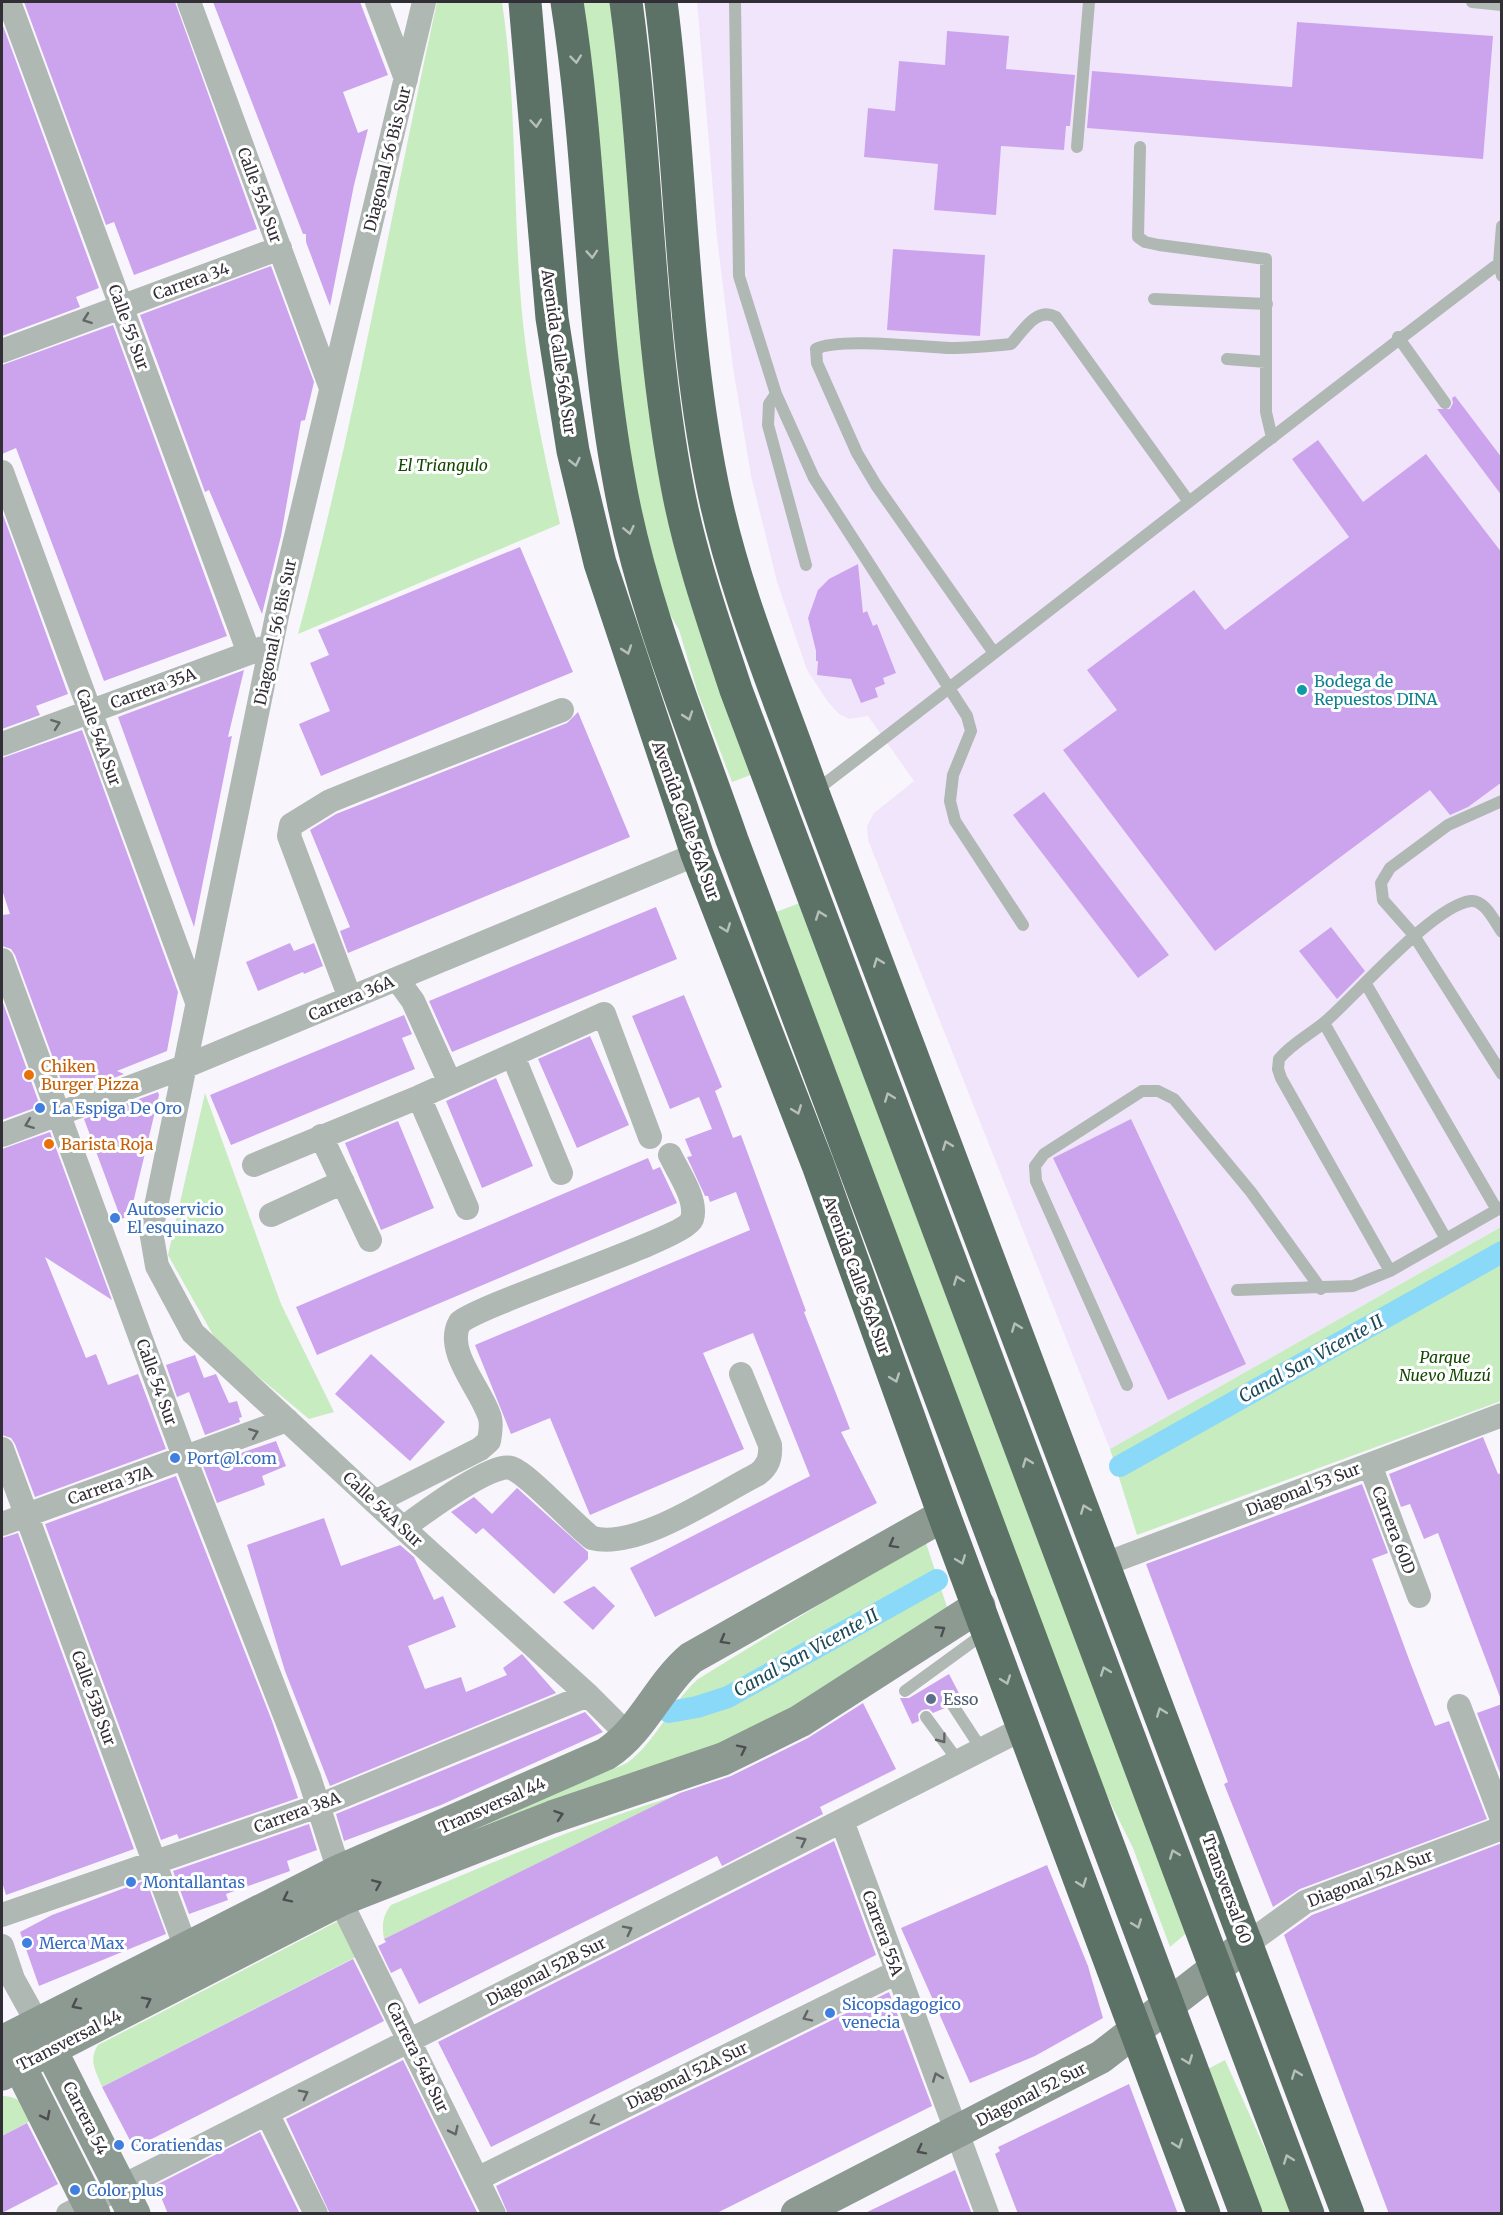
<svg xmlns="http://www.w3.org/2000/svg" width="1503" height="2215" font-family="Merriweather,serif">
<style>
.built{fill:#f1e5fb}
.green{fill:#c7ecbf}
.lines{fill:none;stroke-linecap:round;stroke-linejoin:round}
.canal{stroke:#8bd9f8;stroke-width:22}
.building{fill:#cca4ee}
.lane{stroke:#afb8b3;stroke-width:12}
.street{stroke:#afb8b3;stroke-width:24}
.secondary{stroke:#8c9a92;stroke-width:33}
.highway{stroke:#5d7266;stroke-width:33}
.oneway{stroke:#b6c0ba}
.oneway2{stroke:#646568}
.oneway3{stroke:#4d4e52}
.culture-dot{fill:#0f9aa8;stroke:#fff;stroke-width:2}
.food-dot{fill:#e8710a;stroke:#fff;stroke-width:2}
.shop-dot{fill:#3f7fe0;stroke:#fff;stroke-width:2}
.service-dot{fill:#5c6f8a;stroke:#fff;stroke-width:2}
.labels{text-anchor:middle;stroke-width:6;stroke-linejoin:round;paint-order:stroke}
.street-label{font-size:16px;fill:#322e36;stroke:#fff}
.park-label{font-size:16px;font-style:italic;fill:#134801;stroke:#fff}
.culture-label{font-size:16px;fill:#0d838f;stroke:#fff;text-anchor:start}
.food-label{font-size:16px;fill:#c56008;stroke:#fff;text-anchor:start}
.shop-label{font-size:16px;fill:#366cbe;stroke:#fff;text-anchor:start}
.service-label{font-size:16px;fill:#4e5e75;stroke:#fff;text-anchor:start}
.water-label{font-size:18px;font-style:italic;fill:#1d4a5a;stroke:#fff}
</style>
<rect width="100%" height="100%" fill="#f9f5fd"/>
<path class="built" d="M697 2H1501V1227L1110 1449 868 840 867 826 874 813 914 781 868 716 849 719 839 714 828 702 807 670 777 582 751 476 733 368 717 238Z"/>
<path class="green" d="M437 2H502C518 108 512 216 523 323 530 391 545 458 560 524L298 634C355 425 391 212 437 2Z
M580 2H616L645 337 756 773 732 782 698 693 679 630 656 590 624 448Z
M805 901 1189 1931 1170 1947 1133 1848 1096 1774 776 912Z
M205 1093 281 1304 334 1412 309 1419 217 1342 168 1255Z
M1501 1227V1401L1137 1535 1110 1449Z
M925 1540 948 1610 790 1713 733 1741 462 1840 460 1834 627 1763C657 1741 670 1704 698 1679Z
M675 1796 384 1939C382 1925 382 1917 391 1905 485 1865 578 1826 675 1796Z
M340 1920 356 1957 102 2087C96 2071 88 2060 98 2045Z
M1225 2060 1292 2209 1294 2213H1260L1204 2071Z
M2 2096C20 2096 24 2105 32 2120L2 2136Z"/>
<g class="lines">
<path class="canal" d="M1120 1466 1502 1252
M669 1712 697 1707 728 1697 937 1580"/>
</g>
<path class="building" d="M24 2H175L257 229 134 275 114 222 106 225Z
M213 2H360L388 75 343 92 358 133 368 129 354 185 330 306 306 242V234H303Z
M1297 22 1493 36 1483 159 1087 128 1092 71 1292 87Z
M2 23 99 288 76 297 80 307 2 336Z
M947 31 1009 36 1006 69 1075 75 1070 126H1066L1064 150 1001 146 996 215 934 210 938 164 864 157 868 108 895 111 899 61 945 65Z
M893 249 985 255 980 336 887 330Z
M271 266 314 382 305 420 301 421 281 536 262 614 209 490 205 492 140 315Z
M113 325 227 636 104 681 16 448 2 454V365Z
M1455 396 1502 458V496L1437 409H1450L1453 403 1452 398Z
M1318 440 1363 502 1426 454 1502 553V782L1468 807 1450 815 1430 790 1215 951 1063 750 1117 710 1087 670 1194 590 1225 630 1349 537 1292 459Z
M2 512 68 694 36 706 40 715 2 729Z
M520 547 573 672 321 776 299 724 330 711 310 663 329 655 318 630Z
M858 564 863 613 867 611 873 626 877 624 896 673 883 678 885 684 875 688 878 697 861 703 851 679 817 675 818 661H816V651L808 618 818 590 829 579Z
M244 670 228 737 232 736 194 927 118 717Z
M578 712 630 837 348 953 340 931 350 927 310 830 336 814 567 723Z
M82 730 178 992 167 1051 117 1071 124 1074 75 1093 72 1085 64 1088 15 955 11 949 2 946V915L10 914 2 890V758Z
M1044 792 1169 955 1138 978 1013 815Z
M656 907 677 959 452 1052 429 1001Z
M1331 927 1365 971 1337 999 1299 951Z
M290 943 294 951 314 943 323 966 304 974 303 972 258 991 246 962Z
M684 995 722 1087 715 1091 733 1138 741 1135 806 1311 804 1312 850 1429 841 1432 877 1503 655 1617 630 1568 810 1476 753 1333 703 1353 744 1449 590 1515 550 1418 511 1434 475 1345 750 1230 736 1192 710 1202 708 1196H705L687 1157 692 1156 685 1139 712 1129 699 1097 670 1109 632 1016Z
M2 1000 40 1106 2 1120Z
M404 1015 412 1034 402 1038 415 1069 231 1145 210 1095Z
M590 1036 629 1125 577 1148 538 1059Z
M496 1078 533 1166 482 1188 446 1101Z
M158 1092 159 1095 133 1203 136 1213 121 1219 84 1119Z
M1131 1119 1246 1364 1168 1400 1053 1158Z
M398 1121 434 1208 381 1230 345 1143Z
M50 1132 112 1300 45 1257 86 1358 96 1354 108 1385 138 1374 166 1449 35 1497 15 1444 11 1438 2 1435V1149Z
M648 1158 653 1170 660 1167 677 1203 317 1355 296 1307Z
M371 1354 445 1422 410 1461 335 1394Z
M195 1355 204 1378 216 1374 229 1403 237 1401 242 1417 239 1418 240 1422 205 1435 189 1392 177 1397 166 1365Z
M1483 1437 1498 1474 1502 1473 1500 1697 1438 1533 1424 1539 1410 1504 1401 1507 1389 1474Z
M276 1441 286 1466 262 1476 265 1485 217 1503 203 1466Z
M176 1476 272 1721 298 1798 179 1839 177 1834 161 1840 45 1524Z
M1362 1484 1388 1553 1372 1559 1410 1662 1435 1726 1449 1721 1487 1819 1300 1889 1273 1907 1224 1784 1228 1782 1146 1564Z
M517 1488 588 1552V1559L554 1594 483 1528 476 1534 451 1512 474 1497 492 1514Z
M324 1518 341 1566 400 1545 414 1557 434 1600 443 1596 456 1627 408 1646 425 1689 461 1677 466 1692 507 1675 503 1668 522 1654 556 1693 330 1786 285 1671 247 1545Z
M18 1533 134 1849 6 1895 2 1882V1538Z
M594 1586 615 1606 593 1630 563 1602Z
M949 1674 962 1699 948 1697 944 1701 945 1708 933 1713 929 1709 922 1710 918 1714 919 1721 912 1724 900 1698H909Z
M863 1703 896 1769 820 1807 823 1814 722 1866 717 1856 419 2004 401 1968 391 1973 378 1946 386 1942 384 1939 680 1793 731 1776 808 1738Z
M1502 1704V1778L1477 1713Z
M585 1712 603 1732 441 1805 344 1841 336 1814Z
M309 1824 317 1850 287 1861 290 1871 226 1894 228 1900 189 1914 173 1871Z
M834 1841 876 1955 491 2147 438 2042Z
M1502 1843V2214H1389L1284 1935 1312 1915Z
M1047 1865 1088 1966 1103 2018 1035 2056 970 2083 901 1928Z
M146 1880 166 1934 39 1986 20 1932 52 1915Z
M353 1959 384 2021 134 2148 102 2087Z
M889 1992 932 2106 715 2214H508L496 2186Z
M403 2060 478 2214H330L286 2119Z
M1129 2084 1178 2214H1018L995 2154 1000 2151 998 2147Z
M27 2123 58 2184 2 2213V2136Z
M260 2132 300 2214H168L156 2185Z
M955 2170 972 2214H863L911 2191Z"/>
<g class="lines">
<path class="lane" d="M735 2 739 276 776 394 814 478 967 716 971 731 953 775 950 801 955 821 1023 925
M1472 2 1502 5
M1077 147 1089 2
M1140 147 1138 237 1145 242 1159 245 1266 259V412L1272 438
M1502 226 1499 263 1502 276
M1154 299 1267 304
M1398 337 1445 403
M1227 359 1266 362
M776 394 769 404 768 425 806 565
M994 653 876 485 857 453 817 363 816 349C837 337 923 347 950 348 970 348 991 346 1011 344 1023 331 1037 306 1056 317L1189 502
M814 792C1044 616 1271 436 1502 261
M1502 801 1448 825 1390 868 1381 883 1383 900 1413 934 1502 1074
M1366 984 1497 1210
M1324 1023 1446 1239
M1390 1271 1281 1078 1278 1069 1279 1059C1292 1043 1311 1034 1326 1021 1356 995 1435 904 1471 901 1485 900 1494 921 1502 932
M1237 1290 1353 1286 1390 1271 1502 1207
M1127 1385 1036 1181 1035 1166 1044 1154 1142 1091H1158L1174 1099 1251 1192 1321 1289
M905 1691 986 1632
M952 1704 982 1750
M926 1717 959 1762"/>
<path class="street" d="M9 2 249 653
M189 2 331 388
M377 2 406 79
M424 2 277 616 151 1231 157 1266 193 1333 403 1528 588 1695 630 1737
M2 351 280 248
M2 472 197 1002
M2 744 263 648
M2 960 185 1459 309 1777 339 1871
M397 979 413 1001 450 1083
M350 998 289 836 291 825 330 801 357 790 562 710
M513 1056 561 1173
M419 1097 467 1208
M2 1135 184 1067 697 854
M321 1136 370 1240
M254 1165 419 1097 604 1014 650 1137
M271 1215 343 1182
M2 1449 186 1948
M1370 1465 1419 1596
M375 1502 480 1449 489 1441C490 1434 492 1425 490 1418 483 1391 443 1351 460 1322 493 1299 685 1239 692 1219 698 1200 678 1172 670 1155
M2 1524 287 1420
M403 1528C421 1515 491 1462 511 1468 529 1474 573 1524 592 1538 639 1550 716 1495 758 1474 768 1466 771 1458 770 1445L741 1374
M1105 1564 1502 1415
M1459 1706 1502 1819
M842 1821 987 2214
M340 1900 494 2214
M2 1915 318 1806 588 1695
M1247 1944 1305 1902 1502 1828
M2 1946 13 1979 38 2024
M267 2113 316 2214
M477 2179 897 1972
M68 2214 1024 1728"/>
<path class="secondary" d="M41 2031 134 2214
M2 2042 339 1871 606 1754C643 1730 658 1686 691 1658L944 1515
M17 2042 16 2055 19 2065 94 2214
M2 2074 340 1900 552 1817 723 1759 800 1721 979 1606
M797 2214 1101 2057 1247 1944"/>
<path class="highway" d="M525 2 552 318 573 451 600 563 697 854 818 1165 944 1515 1204 2214
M567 2C592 160 590 322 619 480 641 604 691 722 732 840L1246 2214
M626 2C648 162 647 326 677 485 690 555 714 623 736 690L1308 2214
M661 2C682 161 680 325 712 483 733 589 777 691 813 793L1348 2214"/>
</g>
<defs><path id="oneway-chevron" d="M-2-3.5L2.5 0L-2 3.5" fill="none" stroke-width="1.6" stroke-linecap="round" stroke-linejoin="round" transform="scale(1.5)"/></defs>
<g class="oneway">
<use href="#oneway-chevron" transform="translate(576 59) rotate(84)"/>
<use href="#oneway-chevron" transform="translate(536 123) rotate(85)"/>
<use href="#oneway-chevron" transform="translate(592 254) rotate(86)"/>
<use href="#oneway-chevron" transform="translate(575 462) rotate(77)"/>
<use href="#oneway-chevron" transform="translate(629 530) rotate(78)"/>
<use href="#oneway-chevron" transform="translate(627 650) rotate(71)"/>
<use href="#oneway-chevron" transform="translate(688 716) rotate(71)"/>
<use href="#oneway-chevron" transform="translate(820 915) rotate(-110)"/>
<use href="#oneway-chevron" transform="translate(726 928) rotate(69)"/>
<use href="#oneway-chevron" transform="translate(878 962) rotate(-111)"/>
<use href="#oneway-chevron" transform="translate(889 1097) rotate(-111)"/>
<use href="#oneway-chevron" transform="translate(797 1110) rotate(69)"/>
<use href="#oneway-chevron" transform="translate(947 1145) rotate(-111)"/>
<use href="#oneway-chevron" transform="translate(958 1280) rotate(-111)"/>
<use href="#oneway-chevron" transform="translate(1016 1327) rotate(-111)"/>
<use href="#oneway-chevron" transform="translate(895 1378) rotate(70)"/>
<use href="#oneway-chevron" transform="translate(1027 1462) rotate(-111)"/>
<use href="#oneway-chevron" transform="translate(1085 1509) rotate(-111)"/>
<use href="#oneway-chevron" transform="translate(961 1560) rotate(69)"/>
<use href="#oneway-chevron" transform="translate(1105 1671) rotate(-110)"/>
<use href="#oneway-chevron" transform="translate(1006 1680) rotate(70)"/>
<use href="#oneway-chevron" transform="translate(1161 1712) rotate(-111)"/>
<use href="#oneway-chevron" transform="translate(1174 1854) rotate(-111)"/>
<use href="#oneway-chevron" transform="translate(1082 1883) rotate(70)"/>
<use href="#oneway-chevron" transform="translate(1137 1924) rotate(69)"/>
<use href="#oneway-chevron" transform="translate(1188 2060) rotate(69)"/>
<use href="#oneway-chevron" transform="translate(1296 2074) rotate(-111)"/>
<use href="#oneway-chevron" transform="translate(1178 2144) rotate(70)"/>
<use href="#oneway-chevron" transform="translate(1288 2159) rotate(-110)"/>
</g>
<g class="oneway2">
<use href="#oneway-chevron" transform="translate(87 319) rotate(160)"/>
<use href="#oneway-chevron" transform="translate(56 724) rotate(-20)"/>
<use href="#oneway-chevron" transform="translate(29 1124) rotate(159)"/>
<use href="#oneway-chevron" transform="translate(254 1433) rotate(-21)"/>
<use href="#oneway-chevron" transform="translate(942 1739) rotate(53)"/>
<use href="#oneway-chevron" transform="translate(802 1841) rotate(-27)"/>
<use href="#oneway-chevron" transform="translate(628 1930) rotate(-27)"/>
<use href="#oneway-chevron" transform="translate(807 2017) rotate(154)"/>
<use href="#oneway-chevron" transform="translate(937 2077) rotate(-111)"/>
<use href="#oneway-chevron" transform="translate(304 2094) rotate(-27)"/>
<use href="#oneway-chevron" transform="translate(594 2121) rotate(154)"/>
<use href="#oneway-chevron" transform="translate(454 2131) rotate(64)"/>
</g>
<g class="oneway3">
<use href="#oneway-chevron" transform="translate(893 1544) rotate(151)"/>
<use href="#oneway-chevron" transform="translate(941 1630) rotate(-33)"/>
<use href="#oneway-chevron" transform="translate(724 1640) rotate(151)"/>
<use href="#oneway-chevron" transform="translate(742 1749) rotate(-26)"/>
<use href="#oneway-chevron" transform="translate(559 1815) rotate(-19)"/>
<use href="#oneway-chevron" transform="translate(377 1884) rotate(-23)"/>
<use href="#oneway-chevron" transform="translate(287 1898) rotate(154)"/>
<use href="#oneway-chevron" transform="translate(147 2001) rotate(-27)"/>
<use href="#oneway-chevron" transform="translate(76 2005) rotate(153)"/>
<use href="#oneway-chevron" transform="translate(46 2116) rotate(63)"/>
<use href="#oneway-chevron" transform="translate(921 2150) rotate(153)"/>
</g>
<circle class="culture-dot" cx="1302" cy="690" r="6"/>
<g class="food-dot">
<circle cx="29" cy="1075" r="6"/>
<circle cx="49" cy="1144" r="6"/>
</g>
<g class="shop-dot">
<circle cx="40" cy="1108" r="6"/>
<circle cx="115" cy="1218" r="6"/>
<circle cx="175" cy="1458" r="6"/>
<circle cx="131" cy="1882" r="6"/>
<circle cx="27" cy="1943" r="6"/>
<circle cx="830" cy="2013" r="6"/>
<circle cx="119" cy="2145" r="6"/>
<circle cx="75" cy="2190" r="6"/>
</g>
<circle class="service-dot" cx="931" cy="1699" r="6"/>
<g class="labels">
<g class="street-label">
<text transform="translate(387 159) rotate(-76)" y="6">Diagonal 56 Bis Sur</text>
<text transform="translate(260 195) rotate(70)" y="6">Calle 55A Sur</text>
<text transform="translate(191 281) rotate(-20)" y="6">Carrera 34</text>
<text transform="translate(129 327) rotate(70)" y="6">Calle 55 Sur</text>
<text transform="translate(559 352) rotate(82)" y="6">Avenida Calle 56A Sur</text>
<text transform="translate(275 632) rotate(-78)" y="6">Diagonal 56 Bis Sur</text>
<text transform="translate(153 688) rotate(-20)" y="6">Carrera 35A</text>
<text transform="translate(99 737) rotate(70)" y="6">Calle 54A Sur</text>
<text transform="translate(686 820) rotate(70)" y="6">Avenida Calle 56A Sur</text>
<text transform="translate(351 998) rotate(-23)" y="6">Carrera 36A</text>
<text transform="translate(857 1275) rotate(70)" y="6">Avenida Calle 56A Sur</text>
<text transform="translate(157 1382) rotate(70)" y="6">Calle 54 Sur</text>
<text transform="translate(110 1485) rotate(-19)" y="6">Carrera 37A</text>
<text transform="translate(1303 1489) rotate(-21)" y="6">Diagonal 53 Sur</text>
<text transform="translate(383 1509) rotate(43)" y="6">Calle 54A Sur</text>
<text transform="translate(1394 1530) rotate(69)" y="6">Carrera 60D</text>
<text transform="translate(94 1698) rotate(70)" y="6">Calle 53B Sur</text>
<text transform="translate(492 1805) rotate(-24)" y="6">Transversal 44</text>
<text transform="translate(297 1812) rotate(-20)" y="6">Carrera 38A</text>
<text transform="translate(1370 1878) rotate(-21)" y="6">Diagonal 52A Sur</text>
<text transform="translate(1227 1889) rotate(70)" y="6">Transversal 60</text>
<text transform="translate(883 1933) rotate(70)" y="6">Carrera 55A</text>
<text transform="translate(546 1971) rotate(-27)" y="6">Diagonal 52B Sur</text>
<text transform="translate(69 2040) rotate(-27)" y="6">Transversal 44</text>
<text transform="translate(418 2057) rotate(64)" y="6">Carrera 54B Sur</text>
<text transform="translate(687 2075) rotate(-26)" y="6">Diagonal 52A Sur</text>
<text transform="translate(1031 2094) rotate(-27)" y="6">Diagonal 52 Sur</text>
<text transform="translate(86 2118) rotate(63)" y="6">Carrera 54</text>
</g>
<g class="park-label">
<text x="443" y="471">El Triangulo</text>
<text x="1445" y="1363">Parque<tspan x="1445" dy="18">Nuevo Muzú</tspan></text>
</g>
<g class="culture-label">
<text x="1314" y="687">Bodega de<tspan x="1314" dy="18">Repuestos DINA</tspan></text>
</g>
<g class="food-label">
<text x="41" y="1072">Chiken<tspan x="41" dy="18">Burger Pizza</tspan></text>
<text x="61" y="1150">Barista Roja</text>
</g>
<g class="shop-label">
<text x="52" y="1114">La Espiga De Oro</text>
<text x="127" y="1215">Autoservicio<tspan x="127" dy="18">El esquinazo</tspan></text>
<text x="187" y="1464">Port@l.com</text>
<text x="143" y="1888">Montallantas</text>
<text x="39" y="1949">Merca Max</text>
<text x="842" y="2010">Sicopsdagogico<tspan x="842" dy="18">venecia</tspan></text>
<text x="131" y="2151">Coratiendas</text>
<text x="87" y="2196">Color plus</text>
</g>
<g class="service-label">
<text x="943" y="1705">Esso</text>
</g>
<g class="water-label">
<text transform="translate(1311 1359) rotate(-29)" y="6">Canal San Vicente II</text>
<text transform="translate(806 1653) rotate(-29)" y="6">Canal San Vicente II</text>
</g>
</g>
<rect width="1503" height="2215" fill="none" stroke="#322e36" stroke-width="6"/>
</svg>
